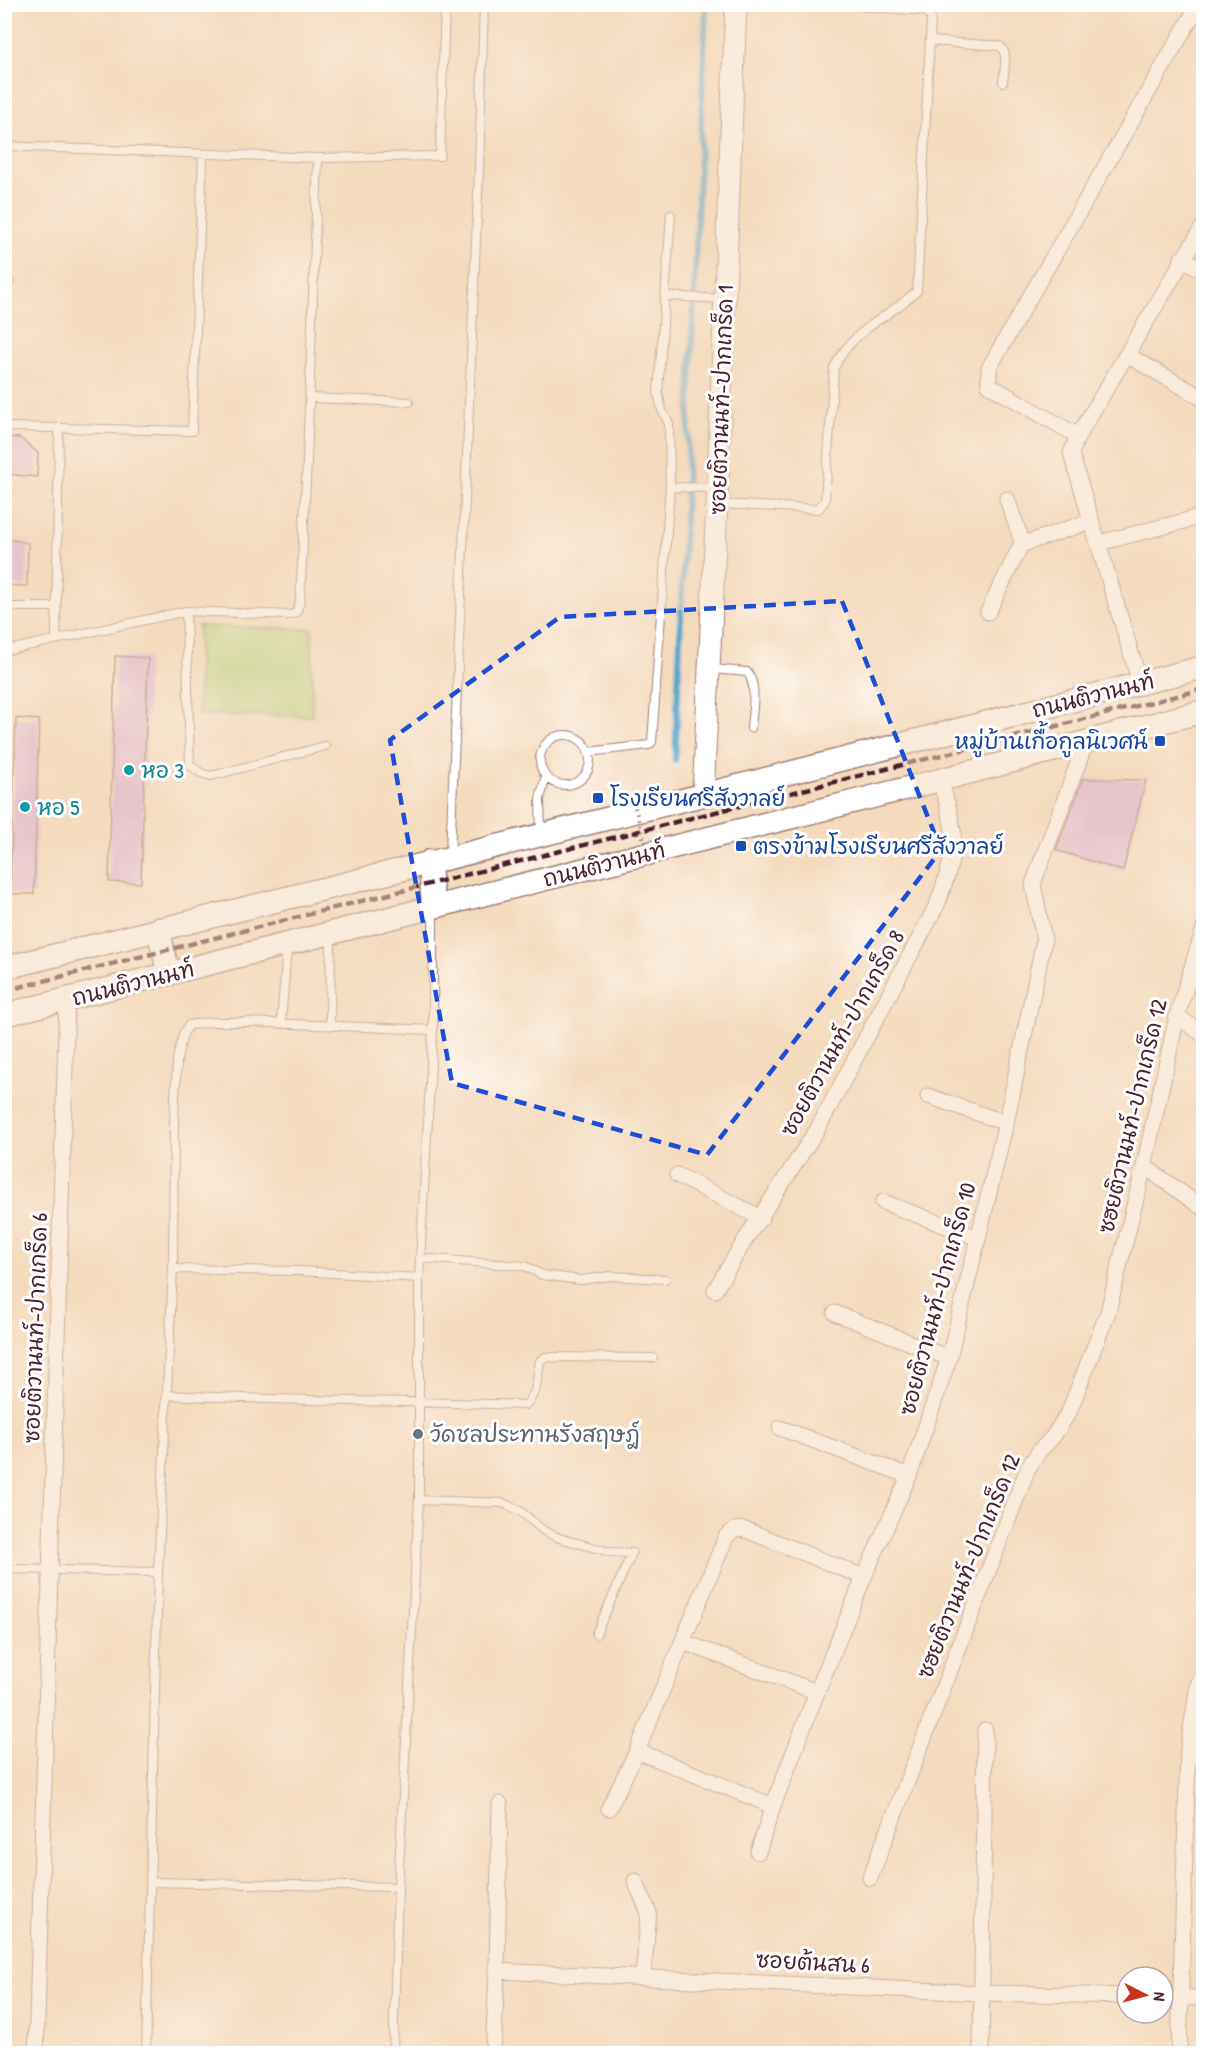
<svg xmlns="http://www.w3.org/2000/svg" width="1208" height="2058" font-family="'Patrick Hand','Playpen Sans Thai',sans-serif">
<style>
.green{fill:#b0d781;stroke:#7d7b56;stroke-width:1.5}
.lines{fill:none;stroke-linecap:round;stroke-linejoin:round}
.stream{stroke:#53a6ce;stroke-width:6}
.building{fill:#d9a9e0}
.lane-casing{stroke:#9f7d74;stroke-width:10}
.street-casing{stroke:#9f7d74;stroke-width:17}
.secondary-casing{stroke:#9f7d74;stroke-width:23}
.primary-casing{stroke:#9f7d74;stroke-width:25}
.lane{stroke:#fff;stroke-width:8}
.street{stroke:#fff;stroke-width:15}
.secondary{stroke:#fff;stroke-width:21}
.primary{stroke:#fff;stroke-width:22}
.rail{stroke:#4a1f2b;stroke-width:4.5;stroke-dasharray:9 4.5;stroke-linecap:butt}
.path-bridge{stroke:#9f7d74;stroke-width:4;stroke-dasharray:1.5 4.5;stroke-linecap:butt}
.marked{fill:none;stroke:#1d4ed8;stroke-width:4.5;stroke-dasharray:12 8;stroke-linejoin:round}
.transit-dot{fill:#1a4fb4;stroke:#fff;stroke-width:2}
.culture-dot{fill:#0f9aa8;stroke:#fff;stroke-width:2}
.worship-dot{fill:#6b7280;stroke:#fff;stroke-width:2}
.labels{text-anchor:middle;stroke-width:6;stroke-linejoin:round;paint-order:stroke}
.street-label{font-size:22px;fill:#4a1f2b;stroke:#fff}
.transit-label{font-size:22px;fill:#164399;stroke:#fff;text-anchor:start}
.culture-label{font-size:22px;fill:#0d838f;stroke:#fff;text-anchor:start}
.worship-label{font-size:22px;fill:#5b616d;stroke:#fff;text-anchor:start}
</style>
<rect width="100%" height="100%" fill="#fff"/>
<filter id="ink" filterUnits="userSpaceOnUse"><feTurbulence type="fractalNoise" baseFrequency=".0167" numOctaves="2"/><feDisplacementMap in="SourceGraphic" scale="12" xChannelSelector="R" yChannelSelector="G"/><feConvolveMatrix kernelMatrix="1 2 1 2 8 2 1 2 1" color-interpolation-filters="sRGB"/></filter>
<filter id="wash" filterUnits="userSpaceOnUse"><feTurbulence type="fractalNoise" baseFrequency=".008" numOctaves="4" result="noise"/><feDisplacementMap in="SourceGraphic" scale="24" xChannelSelector="R" yChannelSelector="G"/><feGaussianBlur stdDeviation="1.35" result="paint"/><feColorMatrix in="noise" values="0 0 0 0 0 0 0 0 0 0 0 0 0 0 0 0 0 1.4 0 .05"/><feComposite in="paint" operator="in"/></filter>
<g filter="url(#wash)">
<rect width="100%" height="100%" fill="#f4dbbe"/>
<path class="green" d="M198 626 312 629V716L198 715Z"/>
<g class="lines">
<path class="stream" d="M675 760 706 4"/>
</g>
<g id="blocks">
<path class="building" d="M4 437 20 438 38 453 37 477 4 474Z
M4 538 28 543 27 586 4 585Z
M115 656 148 658 141 883 109 882Z
M16 718 39 720 34 894H10Z
M1083 779 1146 780 1123 871 1056 850Z"/>
</g>
</g>
<g filter="url(#ink)">
<use href="#blocks" fill-opacity="0" stroke="#9f7d74" stroke-width="1.5"/>
<g class="lines">
<g class="lane-casing">
<path id="lane" d="M931 41 1000 46C1009 54 1004 70 1003 82
M4 146 318 158 440 156 445 4
M4 282H10
M665 296 724 299
M310 398 409 402
M4 427 59 428
M670 487 716 488
M719 504 818 509 825 501 834 368C853 328 887 319 917 291L931 19 929 14 925 11 829 4
M4 607H56
M186 611 190 765 201 773 211 776 325 746
M56 639 59 428 192 431 203 154
M4 651 186 611 289 615 296 613 300 602 307 461 318 158
M711 669 747 672C758 685 752 712 751 728
M540 760a25 25 0 1 1 50 0a25 25 0 1 1-50 0Z
M588 752 649 745 652 742 670 487 669 424 662 410 658 393 671 215
M541 833 540 799 546 776
M450 854 479 170 484 4
M281 1024 287 947
M330 1025 331 934
M420 1258 525 1266 542 1275 581 1280 610 1276 665 1279
M173 1269 299 1271 419 1278
M167 1395C286 1401 405 1401 525 1405 538 1394 537 1378 540 1361L545 1357 653 1358
M419 1500 503 1503 520 1511 544 1531 559 1538 610 1552 632 1553 596 1634
M4 1569 158 1572
M150 1882 398 1887
M146 2054 158 1572 173 1269 174 1119 177 1060 183 1034 189 1025 211 1022H247L433 1030
M393 2054 398 1887 419 1500V1278L433 1030V910"/>
</g>
<g class="street-casing">
<path id="street" d="M1182 258 1204 271
M1127 355 1204 399
M1078 436 989 385V368L1199 4
M1007 499 1023 544
M1099 543 1204 516
M988 612 1021 545 1091 521
M1140 683 1071 453 1078 436 1204 225
M1177 1016 1204 1035
M928 1096 1006 1123
M1144 1166 1204 1209
M677 1175 761 1218
M883 1202 978 1238
M715 1290 745 1240 817 1130 937 905C945 882 956 855 953 831 951 814 945 796 940 780
M835 1313 949 1358
M780 1428 909 1476
M683 1642 817 1692
M637 1751 773 1806
M609 1808 637 1751 726 1537C732 1530 737 1528 746 1530L864 1577
M758 1852 773 1806 817 1692 864 1577 909 1476 949 1358 1006 1123 1044 940 1033 884 1086 742
M870 1878 1028 1468 1040 1450 1052 1438 1069 1412 1108 1312 1144 1166 1177 1016 1204 928
M635 1881 649 1913 643 1976
M497 1971 983 1993 1127 1996
M1163 1997 1204 1998
M36 2054 67 1000
M493 2054 497 1971 500 1804
M981 2054 985 1730
M1179 2054 1188 1749 1198 1685 1204 1671"/>
</g>
<g class="secondary-casing">
<path id="secondary" d="M703 795 717 503 736 4"/>
</g>
<g class="primary-casing">
<path id="primary" d="M430 861 433 907
M158 929 169 974
M4 968 703 795 1204 667
M4 1015 940 780 1204 711"/>
</g>
<use href="#lane" class="lane"/>
<use href="#street" class="street"/>
<use href="#secondary" class="secondary"/>
<use href="#primary" class="primary"/>
<path class="rail" d="M4 991 1204 689"/>
<path class="path-bridge" d="M632 796 651 866"/>
</g>
</g>
<path d="M0 0H1208V2058H0ZM842 601 941 850 707 1155 452 1083 390 740 560 617Z" fill="#f4dbbe" fill-opacity=".55" fill-rule="evenodd"/>
<path class="marked" d="M842 601 941 850 707 1155 452 1083 390 740 560 617Z"/>
<g class="transit-dot">
<rect x="1154" y="735" width="12" height="12" rx="3"/>
<rect x="592" y="792" width="12" height="12" rx="3"/>
<rect x="735" y="840" width="12" height="12" rx="3"/>
</g>
<g class="culture-dot">
<circle cx="129" cy="770" r="6"/>
<circle cx="25" cy="807" r="6"/>
</g>
<circle class="worship-dot" cx="418" cy="1434" r="6"/>
<g class="labels">
<g class="street-label">
<text transform="translate(721 400) rotate(-88)" y="8">ซอยติวานนท์-ปากเกร็ด 1</text>
<text transform="translate(1093 695) rotate(-14)" y="8">ถนนติวานนท์</text>
<text transform="translate(604 864) rotate(-14)" y="8">ถนนติวานนท์</text>
<text transform="translate(133 983) rotate(-14)" y="8">ถนนติวานนท์</text>
<text transform="translate(842 1033) rotate(-61)" y="8">ซอยติวานนท์-ปากเกร็ด 8</text>
<text transform="translate(1132 1116) rotate(-77)" y="8">ซฮยติวานนท์-ปากเกร็ด 12</text>
<text transform="translate(937 1299) rotate(-75)" y="8">ซอยติวานนท์-ปากเกร็ด 10</text>
<text transform="translate(35 1328) rotate(-88)" y="8">ซอยติวานนท์-ปากเกร็ด 6</text>
<text transform="translate(968 1566) rotate(-68)" y="8">ซฮยติวานนท์-ปากเกร็ด 12</text>
<text transform="translate(813 1962) rotate(3)" y="8">ซอยต้นสน 6</text>
</g>
<g class="transit-label">
<text x="1148" y="749" text-anchor="end">หมู่บ้านเกื้อกูลนิเวศน์</text>
<text x="610" y="806">โรงเรียนศรีสังวาลย์</text>
<text x="753" y="854">ตรงข้ามโรงเรียนศรีสังวาลย์</text>
</g>
<g class="culture-label">
<text x="141" y="778">หอ 3</text>
<text x="37" y="815">หอ 5</text>
</g>
<g class="worship-label">
<text x="430" y="1442">วัดชลประทานรังสฤษฎ์</text>
</g>
</g>
<rect width="1208" height="2058" fill="none" stroke="#fff" stroke-width="24"/>
<g transform="translate(1145 1995) rotate(96)"><circle r="28" fill="#ffffff" stroke="#b7a5aa" stroke-width="1.5"/>
<path d="M0-4.5L10 22L0 15L-10 22Z" fill="#c8321e"/>
<text y="-9" font-size="16" font-weight="bold" text-anchor="middle" fill="#4a1f2b">N</text>
</g>
</svg>
